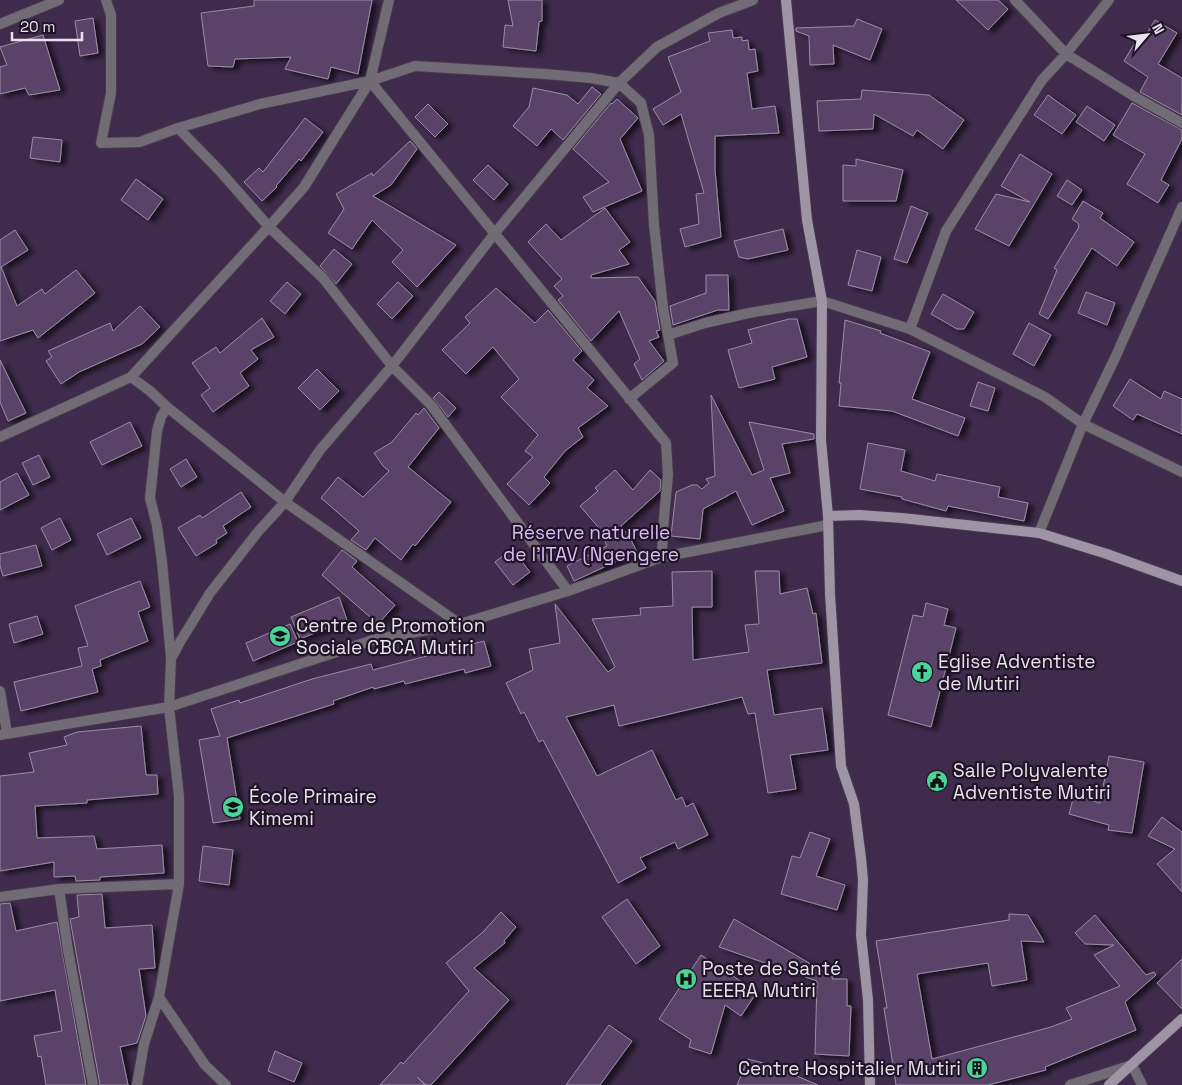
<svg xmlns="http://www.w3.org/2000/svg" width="1182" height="1085" font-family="'Space Grotesk',sans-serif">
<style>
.green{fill:#402b4c}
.building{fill:#5a4368;stroke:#9b8da5;filter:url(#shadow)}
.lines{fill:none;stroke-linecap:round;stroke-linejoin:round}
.street-casing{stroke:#45394b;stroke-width:12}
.secondary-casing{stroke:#45394b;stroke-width:12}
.street{stroke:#716b76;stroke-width:10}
.secondary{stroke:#9e94a5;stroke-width:10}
.labels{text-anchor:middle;stroke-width:4.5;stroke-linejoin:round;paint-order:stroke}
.park-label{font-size:19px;fill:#dfb9f8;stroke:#201527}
.poi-label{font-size:19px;fill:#e9e1ee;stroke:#201527;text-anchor:start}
</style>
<defs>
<filter id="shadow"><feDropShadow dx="5.5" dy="3" stdDeviation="2.5" flood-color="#0009"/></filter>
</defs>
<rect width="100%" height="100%" fill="#2a1e31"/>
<path class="green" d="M0 0H1182V1085H0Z"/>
<path class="building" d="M254 0H372L358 74 331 67 328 79 285 69 291 57 235 59 233 67 208 66 201 13 254 6Z
M508 0H542V21L539 22 536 51 503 47 505 25 513 26Z
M956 0H998L1008 9 988 30Z
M93 18 98 53 80 56 75 21Z
M857 19 882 29 870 60 833 45 834 64 810 65 809 36 796 31V28L854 26Z
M1155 20 1177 33 1158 64 1182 78V115L1140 92 1148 77 1124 61 1136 41 1141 43Z
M732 30 733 38 742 37V41L748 40 749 50 755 49 758 71 747 73 752 109 775 106 779 133 715 136V170L721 237 685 247 680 229 699 224 696 194 704 193 681 114 663 125 653 109 681 92 668 57 710 41 708 33Z
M43 35 60 90 29 95 25 88 0 94V67L7 65 0 47Z
M592 87 601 94 563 140 551 129 537 146 513 126 529 107 533 88 567 95 578 104Z
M862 90 929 95 964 120 943 149 917 130 913 136 874 114 873 129 819 131 817 101 861 99Z
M1048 95 1076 115 1062 134 1034 115Z
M617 99 638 118 620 139 642 191 593 212 583 197 609 182 573 149 611 103 612 104Z
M1132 103 1182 130V139L1161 180 1169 185 1158 203 1127 184 1145 154 1113 135Z
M428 104 448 124 435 137 415 117Z
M1087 106 1115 125 1104 141 1076 122Z
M305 118 323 132 301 161 299 159 276 186 277 187 262 201 244 182 259 168 263 172Z
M33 137 62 140 60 162 30 158Z
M410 141 417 149 391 185 373 196 456 245 417 287 392 262 403 250 372 220 352 249 328 233 344 209 336 194 372 173 373 176Z
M1020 154 1052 174 1009 246 975 229 996 194 1030 202 1001 186Z
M856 159 903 170 896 201H843V165L856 166Z
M488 165 508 184 494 200 473 180Z
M136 179 163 199 148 220 121 200Z
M1067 180 1082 190 1072 205 1057 196Z
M1083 201 1103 213 1100 218 1134 242 1117 266 1092 248 1048 319 1039 314 1057 270 1054 268 1079 227 1078 226 1079 224 1072 219Z
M911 206 928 213 907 263 894 259Z
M605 208 630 242 619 250 629 264 591 275V278L638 277 655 301 660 330 656 331 659 337 649 341 664 361 642 380 634 364 640 359 619 311 591 341 558 300 563 296 554 286 562 279 528 242 546 224 561 240Z
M783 229 788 250 748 259 739 257 734 241Z
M15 230 28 250 1 267 17 306 42 289 45 294 76 270 95 293 38 338 33 330 0 341V240Z
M334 249 352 264 336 284 320 266Z
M857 250 881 257 872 291 848 285Z
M706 275H728L729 310H718L673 325 670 306 706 293Z
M287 282 301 294 285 314 270 301Z
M398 282 413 296 392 319 377 304Z
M496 288 535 323 548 310 582 351 573 360 594 380 587 388 608 406 578 428 583 437 565 451 544 477 550 483 529 505 507 484 533 457 525 451 538 435 501 397 519 379 493 347 466 374 442 350 470 323 465 317Z
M1086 292 1115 303 1107 325 1078 313Z
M943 294 974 312 964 329H957L931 314Z
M140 306 160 327 142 344 79 372 61 384 46 361 52 357 48 351 110 323 113 331Z
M262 318 274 337 251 350 258 359 240 373 249 386 213 412 201 395 210 388 192 363 216 347 220 353Z
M789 319H797L807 357 772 367 775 379 739 388 728 350 752 343 748 330Z
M845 320 881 331 880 333 930 352 912 399 965 418 958 436 892 411 839 406 841 383H839Z
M1029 323 1051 335 1034 366 1013 354Z
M0 360 26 413 8 421 0 402Z
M317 369 339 391 320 410 298 388Z
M1130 379 1161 399 1164 391 1182 399V434L1137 414 1133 420 1113 406Z
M978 382 995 388 988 411 970 406Z
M439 392 456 408 448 417 433 398Z
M711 395 752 475 764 470 749 422 814 434V439L782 444 790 473 770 478 784 511 752 525 736 491 703 509 700 539 671 536 676 492 692 485H697L702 489 709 483 706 479 715 476Z
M424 408 439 428 408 467 451 502 415 546 413 544 401 560 375 538 366 550 351 540 359 531 321 498 338 477 363 497 389 471 383 466 374 453 392 442 416 413 418 415Z
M130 422 142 446 102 465 90 442Z
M868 443 905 450 901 471 935 481 937 474 1000 487 998 497 1028 503 1024 521 948 506 946 511 902 499V497L860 489Z
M39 455 50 477 33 485 22 463Z
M186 459 197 477 181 487 170 469Z
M615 470 633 490 650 470 661 480 660 491 621 526 629 536 637 552 574 581 567 566 607 546 599 528 580 506 598 491 595 488Z
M17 473 29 495 0 510V482Z
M241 492 251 507 223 526 227 533 216 540 217 543 196 556 178 528 200 515 202 518Z
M60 518 71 540 52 550 41 528Z
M131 518 141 538 107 555 97 534Z
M36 545 42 566 3 576 0 566V554Z
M512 549 530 572 513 585 495 562Z
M342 550 357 561 352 567 395 605 378 624 322 575Z
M712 571V607H692L693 660 749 652 745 625 759 624 755 571H779L780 594 807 588 813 614 816 613 822 663 767 670 774 715 822 708 828 750 790 755 796 789 768 793 755 713 748 714 742 697 619 726 614 705 566 717 597 776 652 750 676 800 682 797 686 807 693 803 708 835 678 849 675 842 640 858 646 868 618 883 543 740 539 742 524 712 521 714 506 683 533 670 529 649 560 643 555 604 608 672 615 667 592 619 641 615 640 608 673 606 672 572Z
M140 581 150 607 138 612 148 641 100 660 101 666 92 669 98 692 21 711 14 682 82 666 78 648 88 646 75 606Z
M339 597 347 620 300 639 291 617Z
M926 603 948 609 944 625 956 628 931 727 888 715 913 615 923 617Z
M37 616 43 634 14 643 9 624Z
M290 624 298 642 253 661 246 643Z
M484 641 491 666 465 673 464 669 405 684 404 681 374 689 373 687 333 701 334 704 227 738 240 819 213 823 199 740 220 736 211 709 239 700 240 703 312 679 371 664 373 670Z
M141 726 146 775H157L158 794 87 800V803L35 806 37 838 94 836 97 849 162 845 164 873 100 877V880L76 881 75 876 54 877V862L0 871V776L34 772 29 753 67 745 64 737 77 732Z
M1109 756 1144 762 1132 833 1108 830 1109 825 1069 814 1074 795 1100 803Z
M1162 817 1182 832V892L1157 864 1175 849 1148 836Z
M810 832 830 839 816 876 845 885 837 910 781 894 792 856 800 858Z
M203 846 233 850 229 885 199 881Z
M102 894 105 928 152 925 155 968 139 969 146 1016 137 1043 120 1047 128 1085H100L70 919 79 917 77 895Z
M627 899 660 946 636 964 602 917Z
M10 903 16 931 57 922 86 1085H46L41 1056 38 1057 34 1036 62 1031 55 990 0 1001V904Z
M501 912 516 927 504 941 505 943 474 968 509 1000 431 1085H426L417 1077 425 1085H380L401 1062 403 1064 469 991 446 963 483 932Z
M1009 914 1028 915 1044 942 1021 941 1027 980 992 986 988 963 917 974 932 1059 1051 1027 1072 1019 1066 1008 1120 986 1094 955 1114 945 1085 944 1075 933 1095 915 1146 975 1154 972 1156 975 1125 1002 1136 1030 1045 1067 1046 1070 988 1085H896L884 1008H887L876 941 1009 920Z
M734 919 833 977 832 979H847V1006H851L849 1056 815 1054 817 981 719 947Z
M701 955 757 992 741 1016 725 1005 711 1054 689 1047 691 1040 659 1019Z
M1182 959V1009L1157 983Z
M609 1025 632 1041 600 1085H566Z
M275 1051 302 1063 294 1082 268 1071Z
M748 1059 771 1065 818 1085H737Z"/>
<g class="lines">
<g class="street-casing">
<path id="street" d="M106 0 111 15V93L101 143 140 142 178 128 260 104 370 81 415 66 545 74 591 78 619 83 641 103 649 135 654 225 663 308 668 335
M1015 0 1066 54 1137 98 1182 123
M0 24 59 0
M370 81 666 443 668 475 663 529 662 557
M178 128 219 170 269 227 323 278 392 366 431 405 568 591
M910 329 946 231 1042 80 1066 54 1109 0
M131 377 150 391 167 407 285 502 460 624
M629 399 673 363 668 335 705 323 749 313 822 301 910 329 1045 397 1083 424 1182 472
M167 407 161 417 157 431 150 498 157 526 162 562 171 658
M0 437 131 377 274 221 304 187 370 81 389 0
M1039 533 1083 424 1115 358 1182 207
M0 691 7 733
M0 735 169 707 373 640 460 624 568 591 662 557 828 525
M59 889 68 950 93 1085
M0 897 59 889 179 884
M159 997 205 1065 226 1085
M137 1085 144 1044 159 997 179 884V796L169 707 171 659 180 642 210 593 257 533 285 502 320 450 392 366 495 233 619 83 657 47 719 13 753 0
M1070 1085 1132 1065 1142 1085"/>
</g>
<g class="secondary-casing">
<path id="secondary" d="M786 0 807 220 822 301 821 440 828 516 830 594 841 766 854 804 861 858 863 880 861 935 868 1000 870 1085
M828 516 859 515 902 518 1039 533 1107 554 1182 581
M1109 1085 1182 1019"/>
</g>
<use href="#street" class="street"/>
<use href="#secondary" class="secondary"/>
</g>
<defs>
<g id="school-disc" transform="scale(1.125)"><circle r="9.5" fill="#4cd39a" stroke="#201527"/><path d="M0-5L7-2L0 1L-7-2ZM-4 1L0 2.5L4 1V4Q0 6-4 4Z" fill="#111"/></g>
<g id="church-disc" transform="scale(1.125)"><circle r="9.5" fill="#4cd39a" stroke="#201527"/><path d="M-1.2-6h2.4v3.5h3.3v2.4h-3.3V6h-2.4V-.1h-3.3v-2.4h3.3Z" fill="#111"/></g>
<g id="civic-disc" transform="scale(1.125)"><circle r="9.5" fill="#4cd39a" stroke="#201527"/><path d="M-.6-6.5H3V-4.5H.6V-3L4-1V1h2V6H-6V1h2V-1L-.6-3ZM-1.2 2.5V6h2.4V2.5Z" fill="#111"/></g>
<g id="hospital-disc" transform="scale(1.125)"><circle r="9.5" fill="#4cd39a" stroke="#201527"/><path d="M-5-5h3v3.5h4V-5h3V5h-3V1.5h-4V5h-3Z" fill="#111"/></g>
<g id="building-disc" transform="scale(1.125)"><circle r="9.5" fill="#4cd39a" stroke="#201527"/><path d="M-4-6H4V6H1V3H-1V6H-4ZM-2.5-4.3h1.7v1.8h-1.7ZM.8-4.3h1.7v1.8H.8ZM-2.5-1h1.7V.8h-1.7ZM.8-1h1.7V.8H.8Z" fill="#111"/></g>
</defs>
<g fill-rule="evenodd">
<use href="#school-disc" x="280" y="636"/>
<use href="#church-disc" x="922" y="672"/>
<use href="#civic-disc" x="937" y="781"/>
<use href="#school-disc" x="233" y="807"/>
<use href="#hospital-disc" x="686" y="979"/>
<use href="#building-disc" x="977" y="1068"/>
</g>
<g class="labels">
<g class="park-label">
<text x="591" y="539">Réserve naturelle<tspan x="591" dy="22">de l'ITAV (Ngengere</tspan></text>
</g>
<g class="poi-label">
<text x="296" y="632">Centre de Promotion<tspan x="296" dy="22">Sociale CBCA Mutiri</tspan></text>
<text x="938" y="668">Eglise Adventiste<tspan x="938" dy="22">de Mutiri</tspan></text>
<text x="953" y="777">Salle Polyvalente<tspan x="953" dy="22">Adventiste Mutiri</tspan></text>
<text x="249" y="803">École Primaire<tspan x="249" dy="22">Kimemi</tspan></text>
<text x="702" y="975">Poste de Santé<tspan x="702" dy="22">EEERA Mutiri</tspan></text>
<text x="961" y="1075" text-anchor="end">Centre Hospitalier Mutiri</text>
</g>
</g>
<g transform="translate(1147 35) rotate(62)" stroke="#201527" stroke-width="4" paint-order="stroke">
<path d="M0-4L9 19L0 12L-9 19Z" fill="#e9e1ee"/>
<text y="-8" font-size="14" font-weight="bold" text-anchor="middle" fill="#e9e1ee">N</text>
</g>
<path d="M12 32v8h70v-8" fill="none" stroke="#e9e1ee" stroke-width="2.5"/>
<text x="20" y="32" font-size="15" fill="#e9e1ee" stroke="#201527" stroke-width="4" paint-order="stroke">20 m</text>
</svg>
